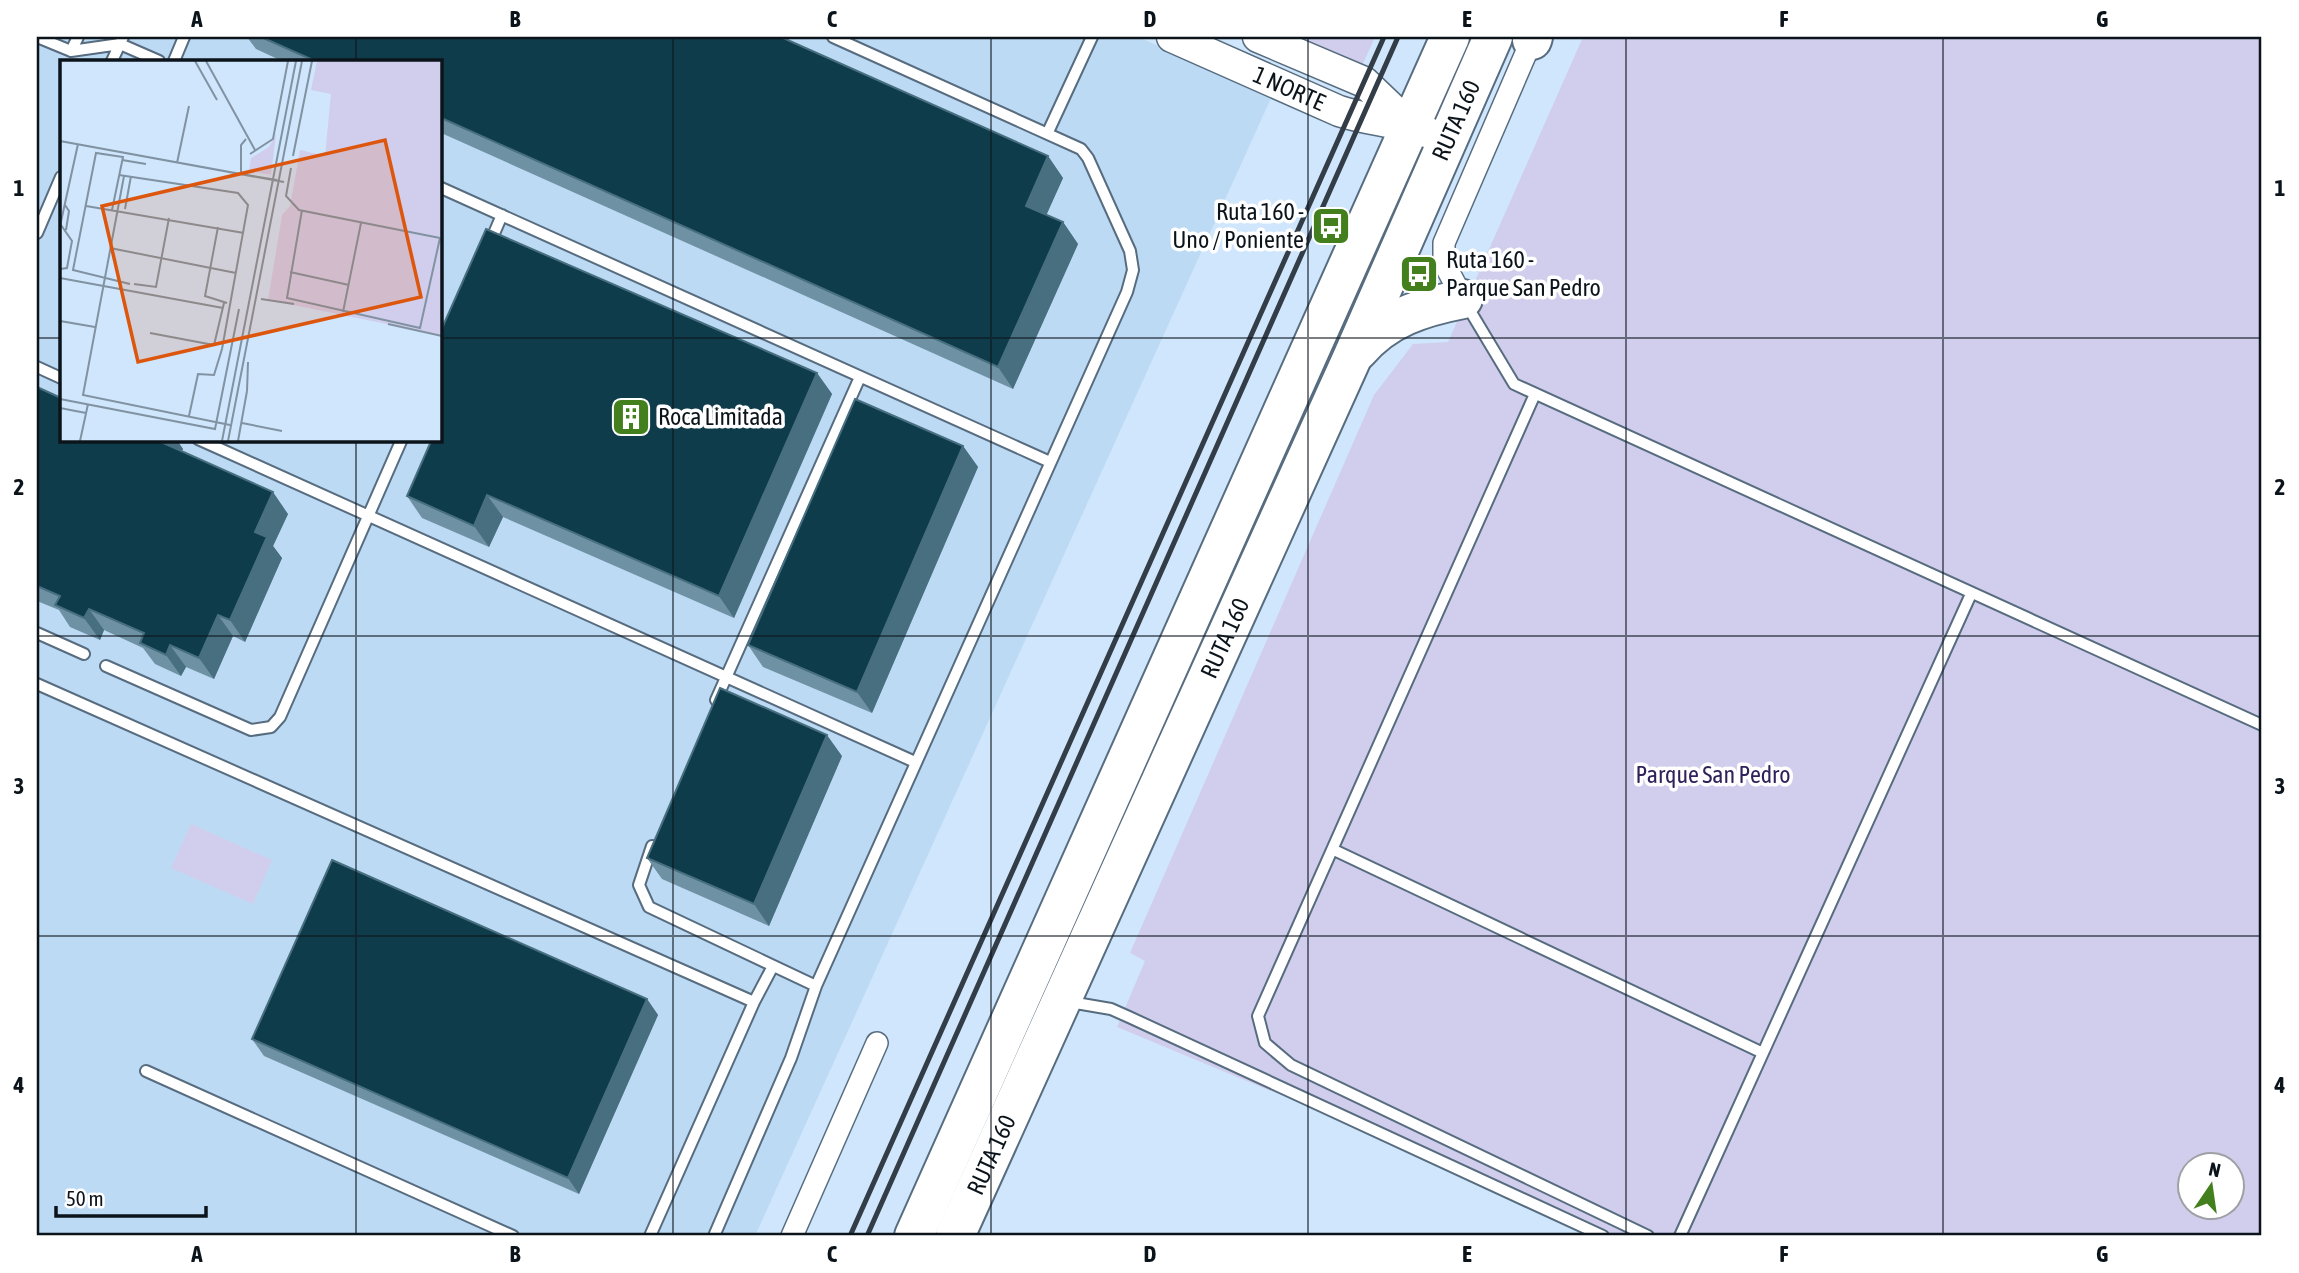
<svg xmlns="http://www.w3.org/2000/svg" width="2299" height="1273" font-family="'Asap Condensed',sans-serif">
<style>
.built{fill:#bddaf5;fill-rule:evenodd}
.green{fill:#d1ceed;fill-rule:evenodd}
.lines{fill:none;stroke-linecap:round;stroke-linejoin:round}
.lane-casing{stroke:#576c7f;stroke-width:14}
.street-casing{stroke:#576c7f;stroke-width:24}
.secondary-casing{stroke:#576c7f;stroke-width:33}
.highway-casing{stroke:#576c7f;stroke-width:42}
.lane{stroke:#fff;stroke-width:10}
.street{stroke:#fff;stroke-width:21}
.secondary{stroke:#fff;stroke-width:30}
.highway{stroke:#fff;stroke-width:38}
.rail{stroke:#323d47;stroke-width:5}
.wall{fill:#6e91a4}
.shaded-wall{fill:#486f80}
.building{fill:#0e3c4b;stroke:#486f80;stroke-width:2}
.grid{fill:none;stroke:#0c141b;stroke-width:2;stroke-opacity:0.55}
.labels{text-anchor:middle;stroke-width:7;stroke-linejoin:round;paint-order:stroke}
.street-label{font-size:24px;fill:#0c141b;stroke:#fff}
.poi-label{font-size:24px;fill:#0c141b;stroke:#fff;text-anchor:start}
.park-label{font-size:24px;fill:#2f215a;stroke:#fff}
.inset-road{fill:none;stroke:#8192a2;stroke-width:2}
.view{fill:#dd560d;fill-opacity:0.15;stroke:#dd560d;stroke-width:3.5}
.inset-edge{fill:none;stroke:#0c141b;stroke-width:3.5}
.neatline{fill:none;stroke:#0c141b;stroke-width:2.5}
.grid-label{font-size:23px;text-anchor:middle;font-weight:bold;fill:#0c141b}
</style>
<rect width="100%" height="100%" fill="#cfe6fc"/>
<path class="built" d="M37 37H1138L1272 96 755 1236H37ZM61 61H439V439H61Z"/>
<path class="green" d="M1292 37H1375L1362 66Z
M1583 37H2262V1236H1595L1384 1138 1117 1027 1145 961 1130 953 1374 395 1413 344 1448 342ZM2190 1164H2232V1206H2190Z
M191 824 272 860 253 904 171 868Z"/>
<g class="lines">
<g class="lane-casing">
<path id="lane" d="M37 37 71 51 120 44 159 61
M71 51 78 37
M112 61 123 37
M174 61 184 37
M1048 132 1092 37
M439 187 1050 462
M37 233 61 177
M489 245 502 215
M1466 304 1514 384 2262 725
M37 367 61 378
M1535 394 1258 1016 1265 1043 1291 1065 1648 1236
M198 439 915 762
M37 633 84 654
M106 666 251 730 271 727 280 717 402 439
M37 684 754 1002
M716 700 860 377
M652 846 639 885 649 907 816 986
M1334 850 1763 1053
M1070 1002 1111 1009 1129 1017 1603 1236
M146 1071 513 1236
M650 1236 754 1002 773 966
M714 1236 791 1058 816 986 1127 292 1133 270 1130 251 1088 158 1081 149 833 37
M1680 1236 1971 594"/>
</g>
<g class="street-casing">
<path id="street" d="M1463 299 1444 263V243L1533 37
M792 1236 877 1043"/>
</g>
<g class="secondary-casing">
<g id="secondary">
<path id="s1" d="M1172 37 1339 111C1369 121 1400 121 1429 133"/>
<path d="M1258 37 1364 82 1409 125"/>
</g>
</g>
<g class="highway-casing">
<g id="highway">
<path d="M1532 40 1533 37"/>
<path d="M1358 351C1386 318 1422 307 1463 299"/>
<path d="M914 1236 1450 37"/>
<path id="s2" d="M955 1236 1352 358 1493 37"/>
</g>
</g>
<use href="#lane" class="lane"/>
<use href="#street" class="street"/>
<use href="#secondary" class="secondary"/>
<use href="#highway" class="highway"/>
<path class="rail" d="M850 1236 1384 37
M867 1236 1398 37"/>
</g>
<path class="wall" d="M247 37H781L1048 156 1063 178 1046 215 1063 222 1078 244 1013 389 439 132V61H282L256 49Z
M817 373 832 394 734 618 503 517 489 547 422 518 407 496 432 441 429 439H439Z
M37 387 61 439H176L183 449 181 452 288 514 273 546 282 558 245 642 233 636 214 679 186 667 181 676 155 664 143 648 104 630 100 640 70 627 59 610 37 601Z
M963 446 978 467 872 713 763 667 748 645Z
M842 756 769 926 662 879 647 858Z
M647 999 658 1015 579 1194 264 1056 252 1039Z"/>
<path class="shaded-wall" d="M1048 156 1063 178 1041 227 1026 206Z
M1063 222 1078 244 1013 389 998 367Z
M439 231 443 237 439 246Z
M817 373 832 394 734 618 719 596Z
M162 439H176L183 449 176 464 161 442Z
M963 446 978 467 872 713 857 692Z
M273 492 288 514 273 546 282 558 245 642 230 620 255 532Z
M487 495 503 517 489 547 474 526Z
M89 609 104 630 100 640 84 618Z
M218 615 233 636 214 679 199 658Z
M170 645 186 667 181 676 166 655Z
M827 735 842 756 769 926 754 904Z
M647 999 658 1015 579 1194 568 1178Z"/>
<path class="building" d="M261 37H781L1048 156 1026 206 1063 222 998 367 439 117V61H315Z
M486 229 817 373 719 596 487 495 474 526 407 496 432 439H439V335Z
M37 387 61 398V439H162L161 442 273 492 255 532 267 537 230 620 218 615 199 658 170 645 166 655 140 643 144 633 89 609 84 618 55 605 60 596 37 586Z
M855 399 963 446 857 692 748 645Z
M720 688 827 735 754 904 647 858Z
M332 860 647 999 568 1178 252 1039Z"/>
<path class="grid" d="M356 37V61M673 37V1236M991 37V1236M1308 37V1236M1626 37V1236M1943 37V1236M37 338H61M439 338H2262M356 439V1236M37 636H2262M37 936H2262"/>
<defs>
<g id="bus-square" transform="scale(2.0125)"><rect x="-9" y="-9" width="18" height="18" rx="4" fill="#43801d" stroke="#fff"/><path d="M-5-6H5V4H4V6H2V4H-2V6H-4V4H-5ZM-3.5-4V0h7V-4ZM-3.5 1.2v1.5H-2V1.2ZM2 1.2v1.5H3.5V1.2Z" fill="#fff"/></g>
<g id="building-square" transform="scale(2.0125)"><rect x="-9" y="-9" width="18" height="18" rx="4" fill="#43801d" stroke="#fff"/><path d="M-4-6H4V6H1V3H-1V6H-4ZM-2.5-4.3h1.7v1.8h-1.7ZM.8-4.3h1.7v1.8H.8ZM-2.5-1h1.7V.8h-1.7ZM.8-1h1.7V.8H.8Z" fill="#fff"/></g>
</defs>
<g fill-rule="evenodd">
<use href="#bus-square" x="1331" y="226"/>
<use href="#bus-square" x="1419" y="274"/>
<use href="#building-square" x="631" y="417"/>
</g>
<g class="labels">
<g class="street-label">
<text dy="8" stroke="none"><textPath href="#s1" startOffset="128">1 NORTE</textPath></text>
<text dy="8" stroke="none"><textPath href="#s2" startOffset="1223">RUTA 160</textPath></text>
<text dy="8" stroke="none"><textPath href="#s2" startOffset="656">RUTA 160</textPath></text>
<text dy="8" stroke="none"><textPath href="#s2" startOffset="89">RUTA 160</textPath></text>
</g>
<g class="poi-label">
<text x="1304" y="220" text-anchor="end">Ruta 160 -<tspan x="1304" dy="28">Uno / Poniente</tspan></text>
<text x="1446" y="268">Ruta 160 -<tspan x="1446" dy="28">Parque San Pedro</tspan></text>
<text x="658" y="425">Roca Limitada</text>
</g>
<g class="park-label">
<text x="1713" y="783">Parque San Pedro</text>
</g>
</g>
<g transform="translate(60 60)">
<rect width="382" height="382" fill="#cfe6fc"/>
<path d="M257 1H381V275L208 240 222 155 230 146 240 90 265 96 271 34 251 30ZM216 74 211 115 189 111 191 98 209 87Z" fill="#d1ceed"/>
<path class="inset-road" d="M135 1 157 40M146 1 195 90M0 81 224 122M190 94 213 79 228 1M233 96 252 1M62 100 86 104M117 103 129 46M231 108 226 136 239 150 380 178M181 113V85L186 79M181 114 217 120M59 115 178 133 188 145 162 289 154 315 138 314 129 356M64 116 23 335 170 365M5 145 9 151 6 170M26 146 184 173M65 149 71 116M52 150 63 97 36 93 13 210 70 224M242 150 227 238 360 268 380 178M0 166 18 84M158 167 145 236 167 243M50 188 176 213M0 209 7 208 12 181 1 165M230 212 289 225M0 218 163 248M74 224 96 227 109 158M201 239 234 244M283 252 301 163M0 261 35 267M328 264 382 276M90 273 154 285 164 243M187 331 188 302M0 339 155 369 179 249M0 348 26 353M182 363 222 371M20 381 28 344M162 381 236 1M168 381 242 1M178 381 187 331"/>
<path class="view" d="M325 80 361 237 78 302 42 146Z"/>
<rect width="382" height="382" class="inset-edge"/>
</g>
<rect width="2299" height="1273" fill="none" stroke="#ffffff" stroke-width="77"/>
<g transform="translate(2211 1186) rotate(13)"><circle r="33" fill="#ffffff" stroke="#9ea1a4" stroke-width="2"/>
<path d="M0-5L12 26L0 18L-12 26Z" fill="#43801d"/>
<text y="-10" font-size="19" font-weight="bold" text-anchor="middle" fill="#0c141b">N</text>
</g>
<path d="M56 1206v10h150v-10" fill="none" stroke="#0c141b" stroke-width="3.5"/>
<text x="66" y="1206" font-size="21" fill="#0c141b" stroke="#ffffff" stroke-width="5" paint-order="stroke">50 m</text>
<rect x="38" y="38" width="2222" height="1196" class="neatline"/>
<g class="grid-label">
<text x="197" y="27">A</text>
<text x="515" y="27">B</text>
<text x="832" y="27">C</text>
<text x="1150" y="27">D</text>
<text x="1467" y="27">E</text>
<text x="1784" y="27">F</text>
<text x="2102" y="27">G</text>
<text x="19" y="196">1</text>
<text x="2280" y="196">1</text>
<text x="19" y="495">2</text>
<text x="2280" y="495">2</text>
<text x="19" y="794">3</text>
<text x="2280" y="794">3</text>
<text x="19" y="1093">4</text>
<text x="2280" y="1093">4</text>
<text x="197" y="1262">A</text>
<text x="515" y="1262">B</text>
<text x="832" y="1262">C</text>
<text x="1150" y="1262">D</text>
<text x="1467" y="1262">E</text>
<text x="1784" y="1262">F</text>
<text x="2102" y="1262">G</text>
</g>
</svg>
